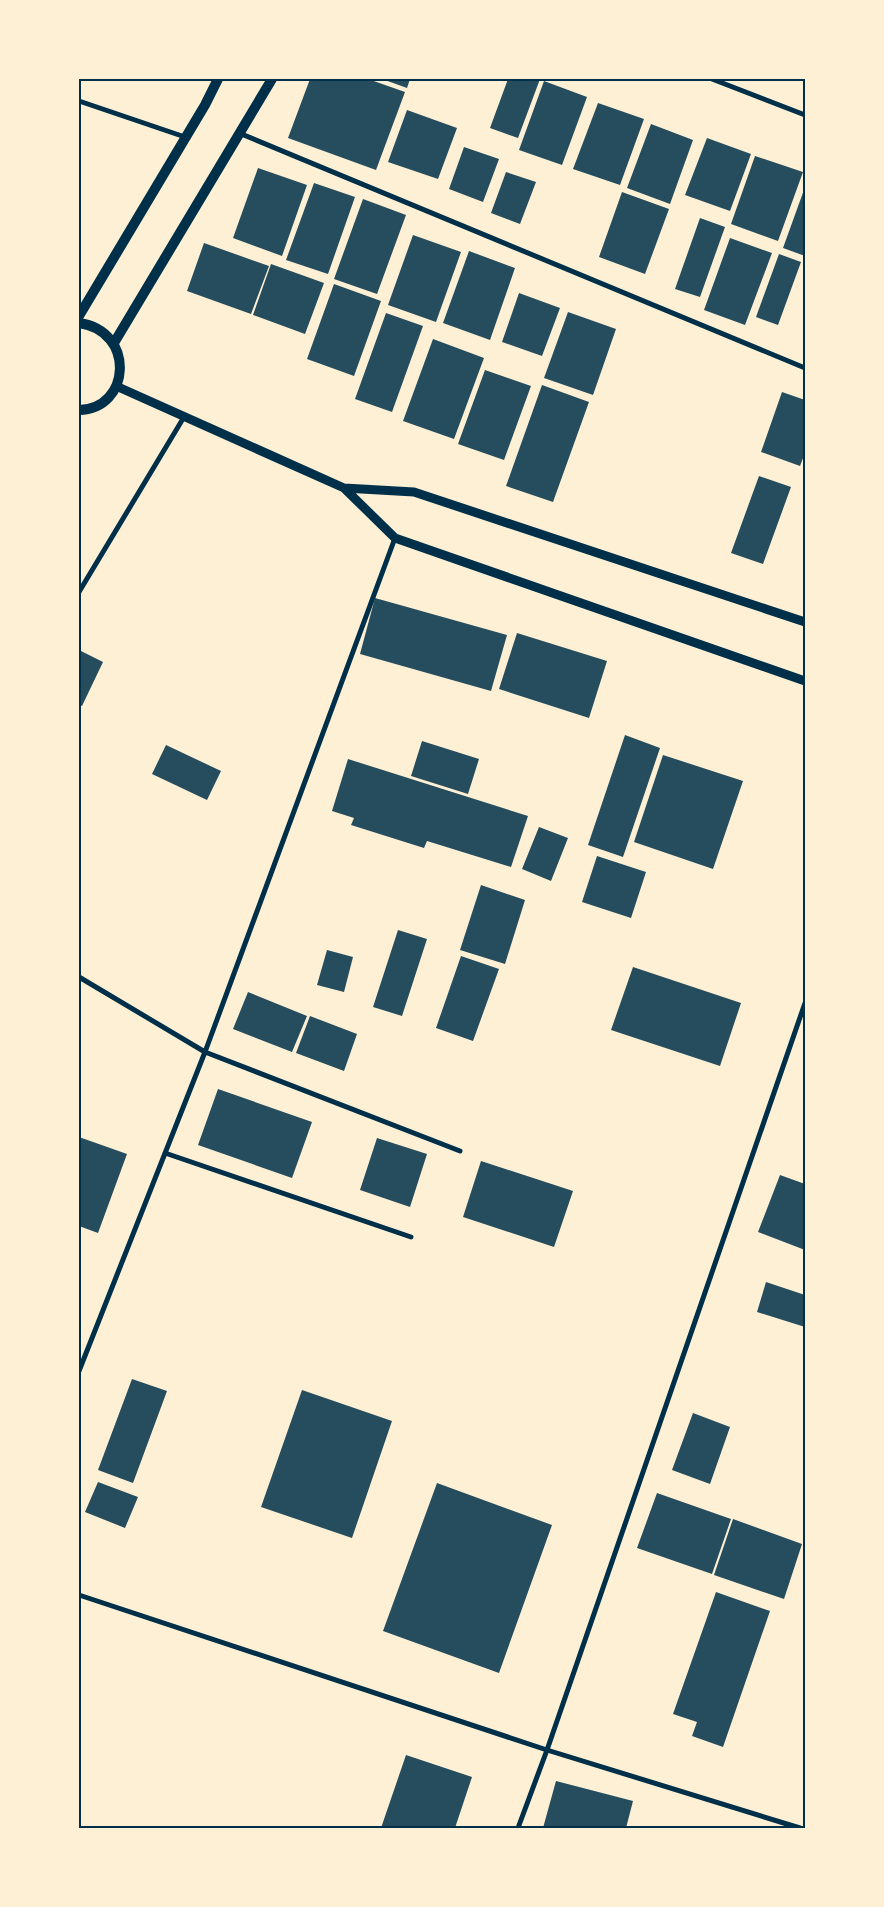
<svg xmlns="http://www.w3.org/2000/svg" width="884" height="1907" font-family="'Archivo Narrow',sans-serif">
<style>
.building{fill:#264d5e}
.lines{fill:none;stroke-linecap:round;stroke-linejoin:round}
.minor{stroke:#003049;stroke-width:5}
.tertiary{stroke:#003049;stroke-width:9}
.secondary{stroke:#003049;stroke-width:10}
.neatline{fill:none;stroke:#003049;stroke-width:2}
</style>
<rect width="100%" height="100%" fill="#fdf0d5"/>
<path class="building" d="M310 79H368L405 92 376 170 288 138Z
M382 79H410L407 88Z
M508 79H540L518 138 490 128Z
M544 81 587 97 562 165 519 150Z
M598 103 644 119 620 185 573 169Z
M407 110 457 128 438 179 388 162Z
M651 124 693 140 670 204 627 188Z
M707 138 751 154 730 211 685 195Z
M464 147 499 159 483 202 449 189Z
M755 156 803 172 778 241 731 224Z
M258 168 307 185 282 256 233 238Z
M506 172 536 182 520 224 491 213Z
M314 183 355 197 328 274 286 260Z
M805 187V256L783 248Z
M622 192 669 209 645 274 599 257Z
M363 199 406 215 377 294 334 279Z
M700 218 725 227 700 297 675 289Z
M413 235 461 252 436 322 388 305Z
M730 238 772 253 745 325 704 310Z
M204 243 269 266 251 314 187 291Z
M469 251 515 268 490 340 443 323Z
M779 254 801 262 778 325 756 317Z
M271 264 324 283 305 334 253 315Z
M334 284 381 301 354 376 307 359Z
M519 293 560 308 542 356 502 342Z
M568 312 616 329 593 395 544 378Z
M386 313 423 326 392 412 355 399Z
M433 339 484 358 454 439 403 421Z
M485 370 531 386 504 460 458 444Z
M542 385 589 402 553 502 506 486Z
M782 392 805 400V453L800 466 761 452Z
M759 476 791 487 763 564 731 553Z
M375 598 507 635 491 691 360 654Z
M517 633 607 661 589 718 499 689Z
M79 650 103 662 82 706 79 705Z
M625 735 660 748 623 857 588 845Z
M422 741 479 759 468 794 411 776Z
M166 745 221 771 207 800 152 774Z
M663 755 743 781 713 869 634 842Z
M348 759 528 816 511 867 427 841 424 848 351 825 354 818 332 811Z
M539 827 568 838 551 881 522 869Z
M597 856 646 872 631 918 582 902Z
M481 885 525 900 505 964 460 950Z
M398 930 427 939 402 1016 373 1007Z
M327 950 353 957 344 992 317 985Z
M461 956 499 969 473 1041 436 1028Z
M633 967 741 1003 720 1066 611 1030Z
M248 992 307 1016 292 1052 233 1029Z
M310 1016 357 1034 344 1071 296 1053Z
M218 1089 312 1122 292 1178 198 1145Z
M79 1137 127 1154 98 1233 79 1226Z
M377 1138 427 1154 410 1207 360 1190Z
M481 1161 573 1191 554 1247 463 1217Z
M780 1175 805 1184V1250L758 1232Z
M766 1282 805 1295V1327L757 1312Z
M132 1379 167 1391 133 1483 98 1470Z
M302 1390 392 1421 352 1538 261 1507Z
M693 1413 730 1427 710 1484 672 1470Z
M98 1482 138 1497 125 1528 85 1512Z
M437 1483 552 1525 499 1673 383 1631Z
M657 1493 731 1519 712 1574 637 1548Z
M733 1519 802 1544 784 1599 714 1575Z
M716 1592 770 1611 723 1747 692 1736 697 1722 673 1714Z
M406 1755 472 1777 455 1828H381Z
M556 1781 633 1801 626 1828H543Z"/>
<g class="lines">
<path class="minor" d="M712 79 805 115
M79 101 185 137
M239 133 805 368
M79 592 184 417
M79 977 205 1052 460 1151
M165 1153 411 1237
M79 1371 205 1052 395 538
M79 1595 547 1750 800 1828
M518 1828 547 1750 805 1003"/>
<path class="tertiary" d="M116 386 344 488 395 538 805 681
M344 488 414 492 805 622"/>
<path class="secondary" d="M79 316 205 105 218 79
M79 323C136 331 131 409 79 410
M114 343 272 79"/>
</g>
<rect width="884" height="1907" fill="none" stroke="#fdf0d5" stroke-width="160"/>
<rect x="80" y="80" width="724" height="1747" class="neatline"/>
</svg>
